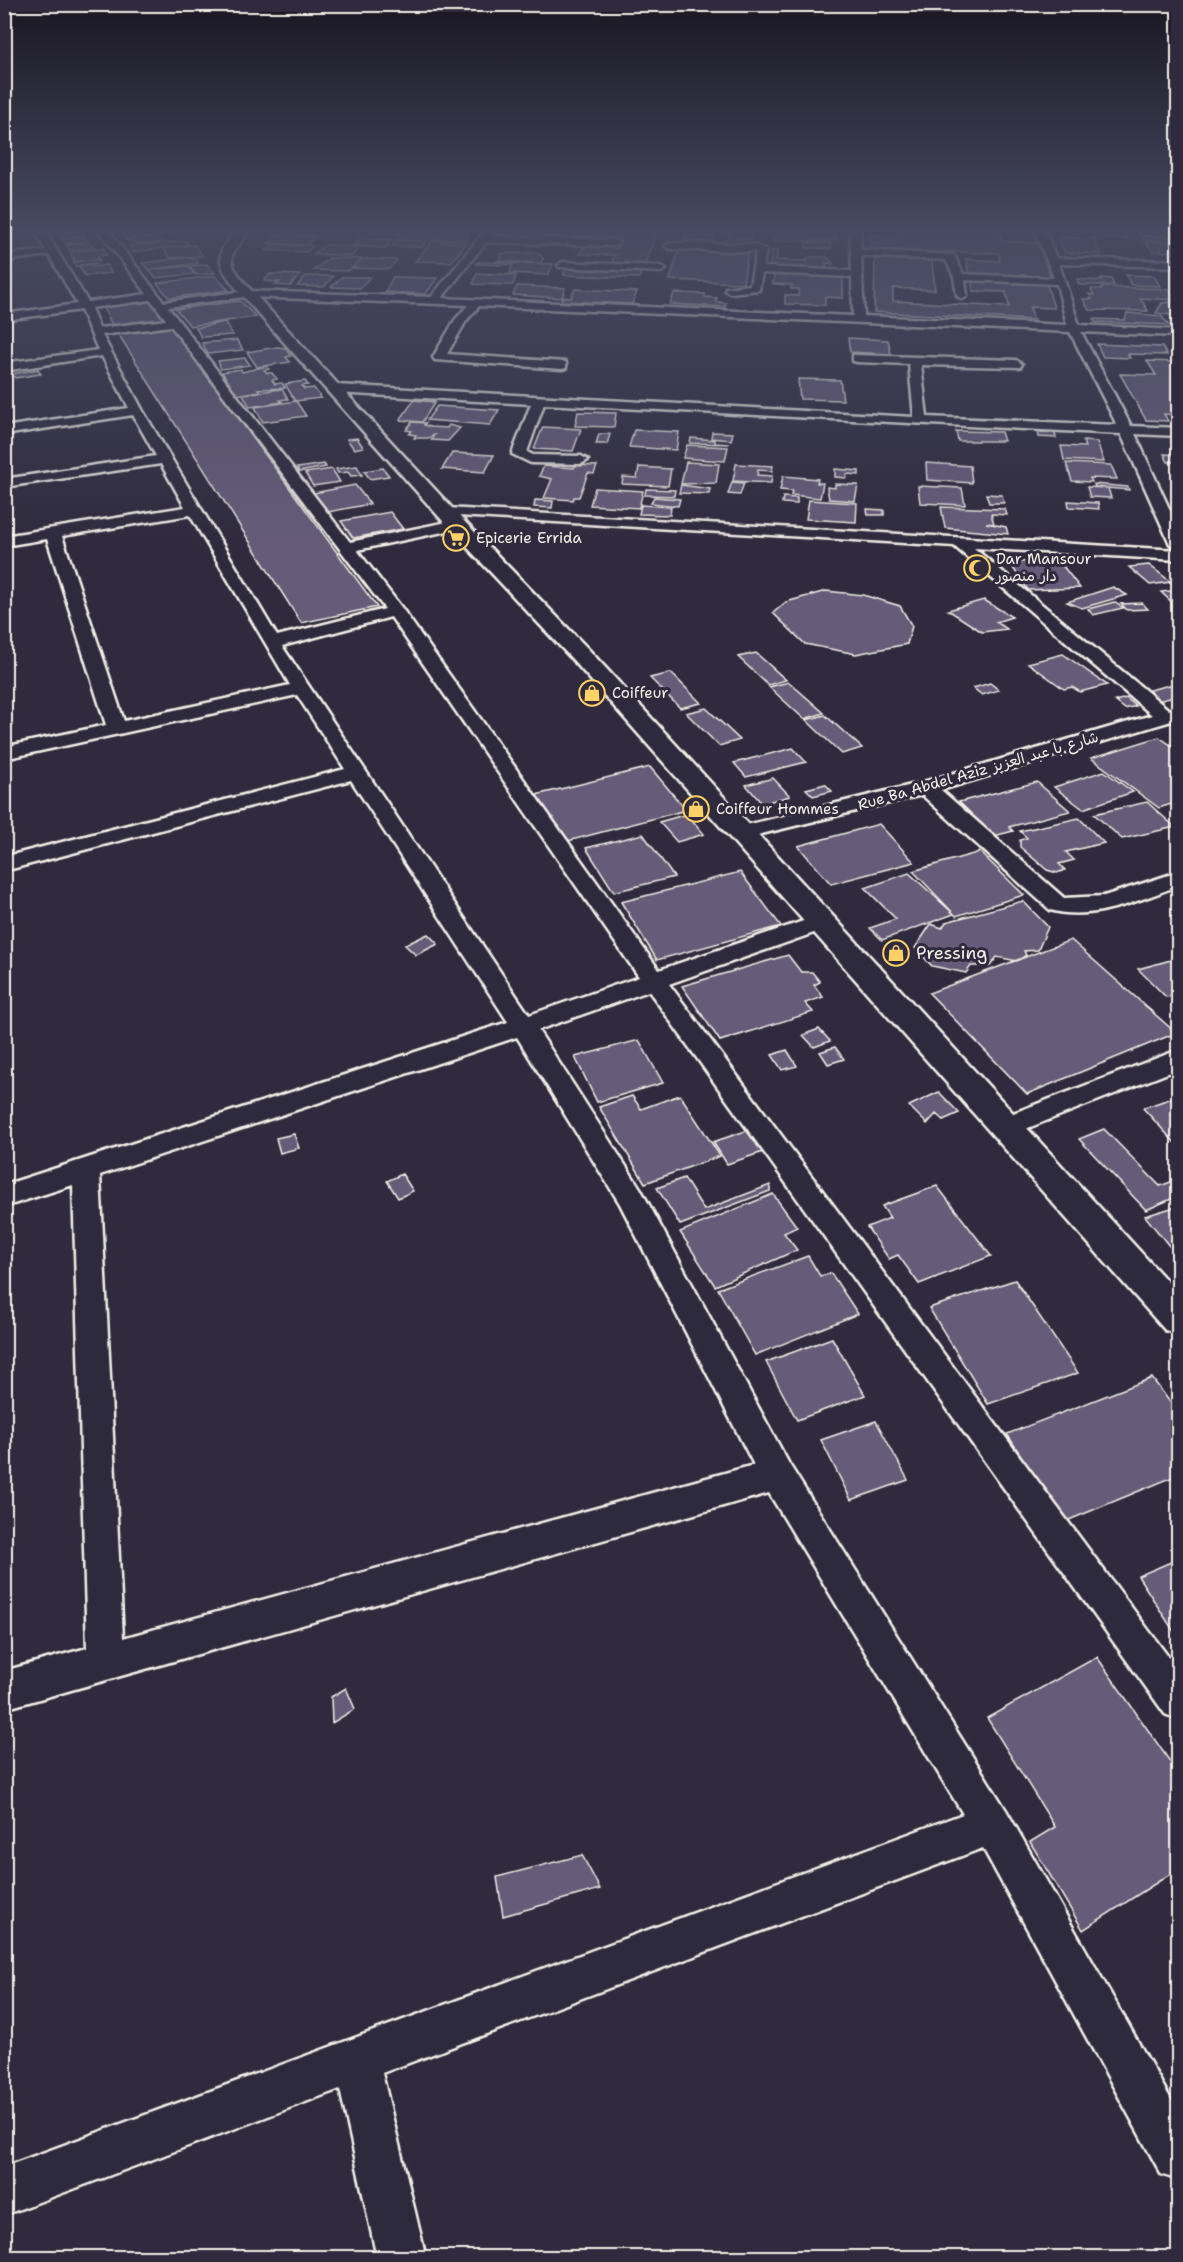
<svg xmlns="http://www.w3.org/2000/svg" width="1183" height="2262" font-family="'Shantell Sans','Playpen Sans Arabic',sans-serif">
<style>
.building{fill:#665c79;stroke:#f4f1e8;stroke-width:1.5}
.lines{fill:none;stroke-linecap:round;stroke-linejoin:round}
.minor-casing{stroke:#f4f1e8;stroke-width:5}
.tertiary-casing{stroke:#f4f1e8;stroke-width:5}
.minor{fill:#2f2a3d;fill-rule:evenodd}
.tertiary{fill:#2f2a3d;fill-rule:evenodd}
.labels{text-anchor:middle;stroke-width:6;stroke-linejoin:round;paint-order:stroke}
.far-poi-label{font-size:15px;fill:#f4f1e8;stroke:#2f2a3d;text-anchor:start}
.far-street-label{font-size:15px;fill:#f4f1e8;stroke:#2f2a3d}
.poi-label{font-size:18px;fill:#f4f1e8;stroke:#2f2a3d;text-anchor:start}
</style>
<rect width="100%" height="100%" fill="#2f2a3d"/>
<filter id="ink" filterUnits="userSpaceOnUse"><feTurbulence type="fractalNoise" baseFrequency=".0167" numOctaves="2"/><feDisplacementMap in="SourceGraphic" scale="12" xChannelSelector="R" yChannelSelector="G"/><feConvolveMatrix kernelMatrix="1 2 1 2 8 2 1 2 1" color-interpolation-filters="sRGB"/></filter>
<g filter="url(#ink)">
<path class="building" d="M81 231 84 235 61 238 58 232Z
M139 231H170L172 234 126 239 121 232Z
M371 231H402L400 234 368 233Z
M402 231H435L430 237 399 236Z
M439 231H469L465 240 434 239Z
M494 231H534L531 239 491 238Z
M578 231H657L639 278 564 275 566 265 612 266 614 255 579 254 584 247 618 248 620 238 577 236Z
M723 231H725L751 232 750 239H728L730 234H722Z
M896 231H999L1003 241 1038 243 1051 278 969 275 966 259 1000 261 998 253 870 250V235L897 236Z
M1091 231 1124 232 1128 239 1094 238Z
M1137 231 1178 232V237L1140 235Z
M773 233 836 234V240L773 241Z
M278 235 299 236H315L307 245 269 243Z
M686 235 715 236 712 244 682 243Z
M1141 236 1178 238V242L1143 240Z
M84 237 88 241 66 244 62 239Z
M155 237 161 242 139 244 126 240Z
M1058 237 1093 239 1101 254 1065 253Z
M360 238 392 239 386 248 353 246Z
M397 240 426 241 422 247 392 246Z
M186 241 189 245 133 252 130 246Z
M433 241 467 243 451 262 415 261Z
M806 242 831 243V249L806 248Z
M1145 242 1178 243V252L1153 251Z
M89 243 95 247 69 250 67 245Z
M273 244 313 246 307 252 266 250Z
M195 245 202 256 170 258 163 248Z
M325 245 353 246H359L352 256 314 254Z
M103 248 107 255 97 256 99 259 75 262 70 252Z
M679 249 748 251 743 283 670 280Z
M772 250H778L776 260 807 261V258L811 257H828L833 264 826 263V268H770Z
M516 253H538L543 258 541 263 497 261 502 258 500 254Z
M185 258 196 259 198 263 149 270 142 263Z
M329 258 362 259 348 271 314 270Z
M100 259 99 263 83 265 76 266 74 262Z
M362 259 397 260 389 269 352 268Z
M875 259 932 261 935 290 893 288V301L1009 307 1006 292 973 291 972 281 1047 285 1054 308 1030 307 1034 320 874 312Z
M477 262H490L513 263V265L476 264Z
M513 263 553 264 548 275 510 273Z
M89 264 91 267 107 265 111 273 85 276 79 266Z
M207 264 215 273 196 275 190 266Z
M188 266 194 274 156 278 149 270Z
M477 273 516 275 513 285 473 284Z
M270 274 300 275 290 286 275 285 280 282 264 281Z
M774 275 843 277V298L825 297V305L785 304V295L798 296 799 289H791L792 285 773 284Z
M1126 275 1154 276 1160 286 1131 285Z
M215 276 229 290 169 298 157 283Z
M306 276H333L324 287 297 286Z
M342 277H370L360 288 331 287Z
M393 277 437 278 426 294 385 292Z
M1101 278 1111 279 1114 285H1079L1077 279 1102 281Z
M517 286 565 288 562 298 513 295Z
M1101 287 1169 289 1177 300 1140 298 1148 311 1089 310 1083 299H1092L1089 294 1094 295 1091 289H1102Z
M575 289 637 292 632 304 561 301 563 297 571 298Z
M674 293 705 294V297L717 298 716 302 726 303 725 307 670 304Z
M152 300 167 321 114 328 102 306Z
M240 301 256 317 190 326 176 309Z
M1172 302 1178 304V316L1156 313 1162 303Z
M1127 313 1161 316 1169 325 1095 322 1093 319 1125 320Z
M225 322 233 335 201 337 196 328Z
M170 325 377 607 301 623 117 332Z
M848 338 888 340 891 354 850 352Z
M237 340 243 350 208 354 202 343Z
M1097 344 1162 347 1167 355 1128 354 1130 358 1103 357Z
M277 347 285 348 291 356 286 357 290 362 257 367 247 352Z
M245 358 250 365 221 369 218 361Z
M1147 361 1178 362V415L1164 414 1168 421 1146 420 1120 374 1156 375Z
M267 366 269 369 264 370 267 373H272L277 379 272 380 275 384 282 383 285 388 258 389 260 391 237 395 222 372 241 369 242 372Z
M38 369 41 374 15 378 12 374Z
M798 379 840 380 843 400 800 399Z
M305 381 308 385 302 386 304 389 314 388 321 398 295 401 285 384Z
M282 389 288 399 280 400 282 402 250 407 243 394Z
M414 400 435 402 422 422 400 420Z
M296 401 306 416 263 422 255 407Z
M437 406 499 410 490 425 427 420Z
M578 412 616 413 614 427 575 426Z
M412 422 426 423 424 425 430 427 447 428 449 425 460 428 448 441 431 440 434 435 428 438H414L416 435 409 434 412 431 406 430Z
M543 427 581 429 573 451 534 449Z
M634 430 679 432 676 450 629 447Z
M956 431 1001 432 1004 441H958Z
M712 432 733 433 731 440 711 438Z
M1038 432 1055 433 1056 438 1039 437Z
M599 434H610L607 444H596Z
M357 438 363 447 354 449 347 439Z
M691 438 715 440V443L729 444 690 443Z
M1083 441 1097 442 1104 462 1064 460 1061 446 1085 447Z
M687 445 728 447 725 461 683 458Z
M452 453 494 455 485 472 442 469Z
M1164 454 1178 455V462H1168Z
M686 462 719 464 716 483 681 484Z
M926 463 970 466 972 483 927 480Z
M1066 463 1111 465 1117 479 1090 478 1092 482 1072 481Z
M324 464 326 467 299 472 297 468Z
M736 464 773 466 772 471 758 470 757 475 772 476 771 483 733 481Z
M575 465 597 466 594 474 588 473 579 497H574L573 500 544 498 552 479 539 476 544 466 574 468Z
M357 466 362 475 351 476 348 472 338 473 336 469Z
M639 467 671 469 668 486 622 484 623 477 637 478Z
M383 468 389 476 370 479 364 471Z
M332 469 340 482 313 486 305 473Z
M835 469 859 471V475L847 474 846 478 835 477Z
M783 476 818 479 817 483H823L820 498 791 495 792 491 780 490Z
M732 482 744 483 740 495 728 494Z
M835 484 858 485 855 501 829 499 827 487 835 488Z
M1094 484 1128 487 1129 490 1095 487Z
M355 485 370 504 328 512 314 493Z
M681 485 710 489 709 494 679 493Z
M918 486 962 488 965 505 920 503Z
M1087 487 1108 488 1111 498 1090 497Z
M595 488 643 491 639 508 590 505Z
M646 489 675 490 674 496 645 495Z
M986 494 1002 495 1004 503H989Z
M654 497 680 499 678 506 651 503Z
M783 497 797 498V504L782 503Z
M535 500 553 501 552 508 534 507Z
M809 500 857 503 856 522 806 519Z
M1068 501 1098 503 1099 509 1069 507Z
M641 505 671 507 670 515 639 514Z
M941 507 1005 509 1007 515 991 514 994 524 986 523 1006 527 1008 534 945 528Z
M867 509 884 510V515H868Z
M390 512 403 529 353 538 341 521Z
M1059 561 1080 588 1028 590 1009 562Z
M1149 565 1171 582 1150 585 1129 567Z
M1113 587 1127 595 1082 608 1067 602Z
M1178 590V608L1161 592Z
M826 591 863 595 900 606 912 626 907 644 856 654 805 644 773 613 786 602Z
M984 600 1012 617 996 622 1007 629 982 632 948 610Z
M1114 602 1123 608 1093 615 1088 609Z
M1142 603 1148 609 1127 610 1121 604Z
M756 653 786 680 768 685 738 657Z
M1063 654 1107 685 1080 692 1072 687 1064 689 1028 663Z
M671 673 701 703 680 708 650 678Z
M789 682 824 713 804 719 769 687Z
M990 683 999 690 982 695 973 688Z
M1178 683V696L1154 702 1141 692Z
M1126 698 1136 706 1125 709 1115 701Z
M706 708 740 740 719 746 686 713Z
M825 715 862 748 842 754 806 720Z
M1159 737 1178 750V802L1159 808 1091 758Z
M793 748 806 762 746 777 734 763Z
M650 767 686 810 568 841 536 795Z
M1104 771 1133 792 1083 809 1054 787Z
M773 778 790 796 771 801V804L764 806 746 785Z
M1037 782 1070 811 1009 827 1013 831 994 836 959 802Z
M825 784 832 791 813 796 806 789Z
M1147 802 1175 827 1122 839 1094 814Z
M687 814 704 834 677 842 659 822Z
M1079 818 1104 843 1066 852 1074 860 1059 864 1065 870 1057 873 1047 870 1020 847V840L1027 838 1020 831Z
M879 824 914 862 831 884 798 846Z
M643 834 674 877 614 892 586 848Z
M980 852 1024 895 956 916 913 871Z
M740 872 781 926 657 960 621 902Z
M909 873 954 914 882 940 870 928 896 919 865 888Z
M1023 901 1048 927 1038 950 1024 951 1026 955 1017 961 997 957 990 966H971L966 973 932 966 915 948 931 924 942 928 946 922Z
M428 934 438 944 416 955 405 945Z
M1071 940 1176 1033 1027 1094 929 993Z
M788 955 801 972H812L820 982 814 985 823 997 805 1003 813 1012 720 1041 682 986Z
M1178 958V1002L1173 996 1166 997 1138 969Z
M819 1029 830 1041 814 1047 803 1035Z
M639 1040 663 1083 597 1102 575 1057Z
M835 1047 844 1059 828 1064 820 1052Z
M787 1050 797 1066 782 1070 772 1055Z
M939 1092 959 1113 943 1120 936 1114 927 1124 909 1106Z
M680 1095 720 1156 645 1183 599 1107 632 1096 641 1109Z
M1172 1098 1178 1105V1143L1176 1144 1143 1108Z
M1104 1129 1160 1186 1173 1181 1178 1186V1196L1146 1210 1079 1139Z
M749 1130 763 1152 727 1164 713 1142Z
M294 1134 299 1148 280 1153 276 1138Z
M402 1174 413 1191 398 1198 387 1181Z
M684 1178 704 1210 770 1185V1191L680 1225 657 1188Z
M937 1186 991 1256 919 1284 898 1255 889 1259 867 1227 890 1218 882 1206Z
M773 1194 797 1227 784 1233 797 1250 715 1286 680 1232Z
M1178 1206V1257L1145 1216Z
M808 1256 820 1276 831 1273 858 1314 755 1355 718 1289Z
M1015 1280 1078 1373 988 1404 929 1308Z
M832 1338 865 1395 797 1420 766 1362Z
M1152 1378 1178 1413V1475L1064 1522 1007 1434Z
M876 1421 908 1480 851 1500 821 1440Z
M1178 1559V1638L1138 1576Z
M1097 1657 1178 1773V1869L1083 1930 1030 1842 1055 1827 987 1718Z
M346 1688 355 1709 332 1723 331 1697Z
M582 1855 600 1889 503 1916 497 1877Z"/>
<g class="lines">
<g class="minor-casing">
<path id="minor" d="M35 231H45L88 302 147 294 99 231H109L164 302 245 291 431 297 485 231H495L491 236 614 240 619 243 614 246 486 242 442 298 853 316 852 277 762 273 759 290 730 293 725 290 726 288 750 285 756 252 670 249 665 246 670 243 752 244 766 250 763 267 852 271 850 231H860L861 250 954 255 963 274 1054 278 1035 231H1045L1056 258 1178 261V267L1059 264 1079 325 1178 330V336L1081 332 1131 426 1178 428V436L1135 434 1178 528V549L1170 544 1121 434 544 404 527 452 533 455 581 456 588 460 581 464 531 463 512 454 531 404 336 393 330 389 336 385 914 417 909 364 857 362 853 361V355L1016 360 1022 364 1020 367 921 365 927 417 1117 425 1070 332 479 306 466 321 447 354 566 362V368L562 369 435 360 433 357 455 320 468 305 245 297 168 307 350 542 457 520 462 522 465 525 462 528 357 550 401 607 659 970 815 917 823 915 831 917 834 922 831 927 669 984 1178 1670V1720L1165 1714 649 991 538 1030 640 1188 789 1464 1006 1810 1178 2112V2180L1161 2174 983 1848 382 2073 426 2258H377L340 2089 4 2215V2167L963 1814 769 1493 4 1709V1671L87 1648 73 1185 4 1207V1185L508 1022 351 780 4 871V857L345 769 297 695 4 759V747L106 725 47 539 4 546V536L185 507 161 464 4 487V479L156 456 133 415 4 435V427L129 408 102 356 4 371V363L98 350 81 310 4 320V314L77 304 49 255 4 261V255L46 250ZM861 256 946 260 954 277 957 296 962 299 967 296 965 280 1057 284 1067 325 864 316ZM151 300 166 320 99 328 91 308ZM171 326 385 609 277 636 143 411 102 335ZM190 515 290 685 124 721 62 536ZM391 617 639 977 529 1015 282 646ZM517 1037 620 1204 754 1465 123 1638 100 1175Z
M563 262 661 266 666 269 661 272 559 267 558 265Z
M446 508 1178 550V560L974 548 1169 710 1178 707V719L941 790 1064 898 1104 896 1178 872V886C1138 900 1094 922 1050 910L922 795 741 839 734 838 730 833 734 828 920 783 1152 715 954 546 441 515 439 512 441 509Z
M1178 1050V1069L1005 1137 995 1134 992 1127 995 1120Z"/>
</g>
<g class="tertiary-casing">
<path id="tertiary" d="M237 231H250C227 258 225 259 249 288L464 521 590 651 1178 1293V1334L1165 1330 574 661 450 529 240 293C220 268 210 255 237 231Z"/>
</g>
<use href="#minor" class="minor"/>
<use href="#tertiary" class="tertiary"/>
</g>
</g>
<linearGradient id="sky" x2="0" y2="1"><stop stop-color="#1a1722"/><stop offset="0.42" stop-color="#474a62"/><stop offset="1" stop-color="#474a62" stop-opacity="0"/></linearGradient>
<rect width="1183" height="547" fill="url(#sky)"/>
<defs>
<g id="supermarket-ring" transform="scale(1.35)"><circle r="9.5" fill="#2f2a3d" stroke="#ffd166" stroke-width="1.5"/><path d="M-6-5.5h2.5l.6 2H6L4.5 2H-2.5L-4.4-4H-6ZM-1.5 3.2a1.3 1.3 0 1 0 .1 0ZM3 3.2a1.3 1.3 0 1 0 .1 0Z" fill="#ffd166"/></g>
<g id="mosque-ring" transform="scale(1.35)"><circle r="9.5" fill="#2f2a3d" stroke="#ffd166" stroke-width="1.5"/><path d="M3.5-4.9A6 6 0 1 0 3.5 4.9A5 5 0 1 1 3.5-4.9Z" fill="#ffd166"/></g>
<g id="shop-ring" transform="scale(1.35)"><circle r="9.5" fill="#2f2a3d" stroke="#ffd166" stroke-width="1.5"/><path d="M-5-2.5h2.3a2.7 3.5 0 0 1 5.4 0H5L5.5 6h-11ZM-1.5-2.5h3a1.5 2.3 0 0 0-3 0Z" fill="#ffd166"/></g>
</defs>
<g fill-rule="evenodd">
<use href="#supermarket-ring" x="456" y="538"/>
<use href="#mosque-ring" x="977" y="568"/>
<use href="#shop-ring" x="592" y="693"/>
<use href="#shop-ring" x="696" y="809"/>
<use href="#shop-ring" x="896" y="953"/>
</g>
<g class="labels">
<g class="far-poi-label">
<text x="476" y="543">Epicerie Errida</text>
<text x="996" y="564">Dar Mansour<tspan x="996" dy="17">دار منصور</tspan></text>
<text x="612" y="698">Coiffeur</text>
<text x="716" y="814">Coiffeur Hommes</text>
</g>
<g class="far-street-label">
<text transform="translate(978 771) rotate(-16)" y="5">Rue Ba Abdel Aziz شارع با عبد العزيز</text>
</g>
<g class="poi-label">
<text x="916" y="959">Pressing</text>
</g>
</g>
<rect width="1183" height="2262" fill="none" stroke="#2f2a3d" stroke-width="24"/>
<rect x="12" y="12" width="1159" height="2238" fill="none" stroke="#f4f1e8" stroke-width="2" filter="url(#ink)"/>
</svg>
